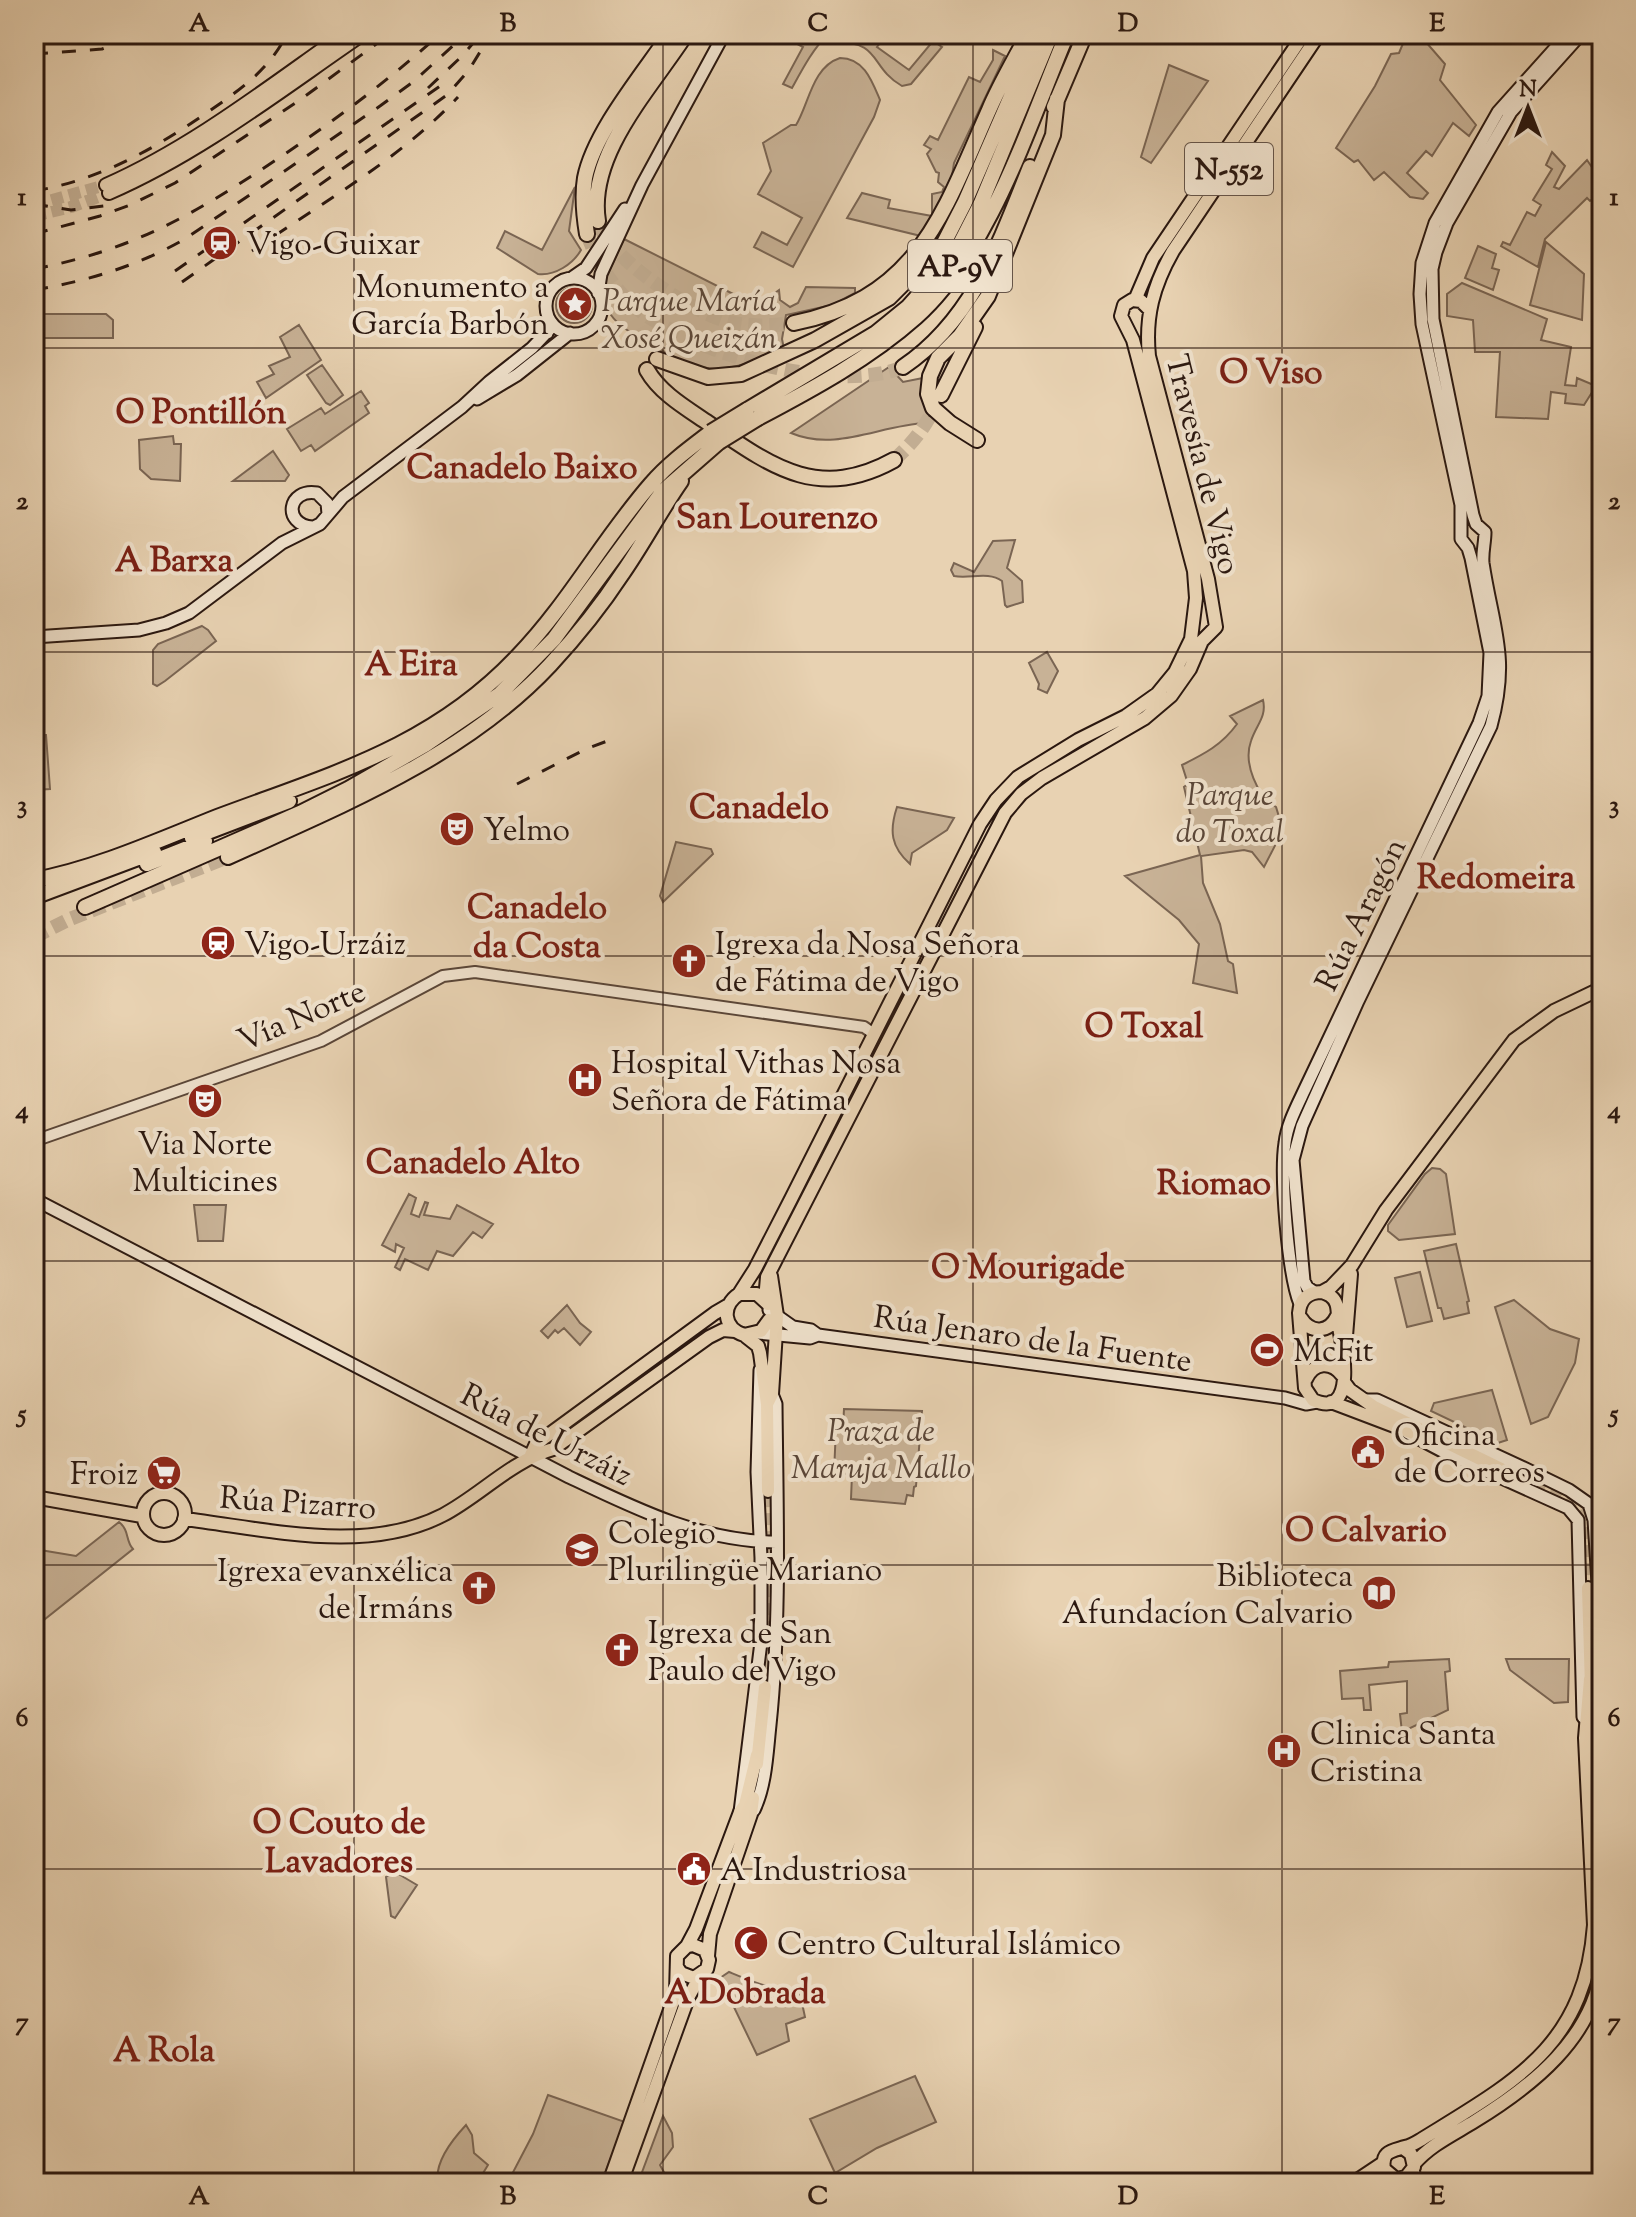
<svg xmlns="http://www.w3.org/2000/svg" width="1636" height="2217" font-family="'Sorts Mill Goudy',serif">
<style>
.green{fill:#c8b296;stroke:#7a6553;stroke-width:2}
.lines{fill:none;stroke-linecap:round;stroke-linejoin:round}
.primary-tunnel{stroke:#c2ad92;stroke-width:12;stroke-dasharray:12 6;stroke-linecap:butt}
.motorway-tunnel{stroke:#c2ad92;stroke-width:14;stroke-dasharray:14 7;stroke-linecap:butt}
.tertiary-casing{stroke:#5a4638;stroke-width:14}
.secondary-casing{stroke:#2b1810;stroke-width:15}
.primary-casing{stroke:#2b1810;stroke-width:16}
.motorway-casing{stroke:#2b1810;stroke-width:18}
.tertiary{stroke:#f0e2cd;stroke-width:10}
.secondary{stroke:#f0e2cd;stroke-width:11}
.primary{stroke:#e8d2b2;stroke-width:12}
.motorway{stroke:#e8d2b2;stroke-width:14}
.rail{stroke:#2b1810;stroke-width:3;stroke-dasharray:14 14;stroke-linecap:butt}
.motorway-bridge-casing{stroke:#2b1810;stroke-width:18;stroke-linecap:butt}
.motorway-bridge{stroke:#e8d2b2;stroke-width:14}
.grid{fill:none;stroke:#2b1810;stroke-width:2;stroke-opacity:0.55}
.labels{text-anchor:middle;stroke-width:8;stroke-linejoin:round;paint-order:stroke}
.shield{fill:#f0e2cd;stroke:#665549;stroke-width:2}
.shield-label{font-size:30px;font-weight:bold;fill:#2b1810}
.poi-label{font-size:32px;fill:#2b1810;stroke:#f0e2cd;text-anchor:start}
.park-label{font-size:32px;font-style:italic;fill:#5a4638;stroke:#f0e2cd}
.street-label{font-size:32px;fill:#2b1810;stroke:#f0e2cd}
.neighbourhood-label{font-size:34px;font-weight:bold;fill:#7a1f14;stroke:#f0e2cd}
.neatline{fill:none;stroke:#2b1810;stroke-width:3}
.grid-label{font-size:26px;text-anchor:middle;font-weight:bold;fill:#2b1810}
</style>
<rect width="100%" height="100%" fill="#e8d2b2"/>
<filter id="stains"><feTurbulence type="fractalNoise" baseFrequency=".0025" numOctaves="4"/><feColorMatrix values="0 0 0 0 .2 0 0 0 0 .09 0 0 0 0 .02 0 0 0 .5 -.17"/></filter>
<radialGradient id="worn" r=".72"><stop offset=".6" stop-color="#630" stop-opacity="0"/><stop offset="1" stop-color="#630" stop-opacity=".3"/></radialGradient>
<path class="green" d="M790 34H828C813 49 803 68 792 88L783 84 803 47 788 39Z
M840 34H887L877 47 909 70 933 41 942 47 911 84 902 86C869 67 882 41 834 42L833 38Z
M1407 34H1419L1445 64 1440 80 1476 125 1469 136 1453 123 1432 156 1426 151 1407 173 1428 193 1423 199 1410 197 1384 172 1374 180 1358 160 1354 162 1336 148 1375 86 1391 54 1399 53Z
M993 50 1005 56 954 163 951 182 921 236 847 218 862 193 890 200 888 208 932 216V194L942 192 944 187 938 182 939 173 936 172 927 154 931 149 924 145 930 136 938 140 969 77 980 82 993 60Z
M840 58C864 58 872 81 880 100L874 117 793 267 754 247 762 232 787 245 802 218 758 194 771 171 763 143 791 125H796C809 104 812 67 840 58Z
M1169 65 1208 81 1151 163 1141 157Z
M1552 152 1565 166 1554 187 1559 189 1587 160 1602 182V191L1590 201 1587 198 1545 239 1538 267 1501 246 1503 242 1510 245 1527 212 1535 216 1541 205 1533 200 1552 169 1546 165Z
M575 187 569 231 581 250C573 264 555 276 538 274L497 248 505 231 542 250Z
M624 239 757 306 779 290 780 300 790 307 798 303 806 287 855 288V293L832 305 786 315 782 339 784 349C725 374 707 378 651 344 637 336 620 328 611 315L605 280Z
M1546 242 1584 274 1582 320 1530 305Z
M1478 246 1496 254 1492 268 1499 270 1493 290 1465 278Z
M1462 283 1547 319 1541 340 1571 347 1565 385 1576 386 1577 378 1596 386 1584 405 1565 403 1566 394 1551 392 1548 419 1496 417 1500 352H1475L1473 320 1447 316V294Z
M556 305a18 18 0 1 1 36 0a18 18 0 1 1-36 0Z
M34 314H106L113 320V338H34Z
M299 325 321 360 266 398 257 382 274 374 269 366 290 357 280 337Z
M322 365 343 395 330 405 326 403 307 375Z
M889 367 903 382 923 378 926 406 930 415 926 423C880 425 836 452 791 433Z
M361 391 369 403 365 406 369 413 315 451 311 445 301 451 287 429 321 408 325 414Z
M173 436 174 444H181L180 481 151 479 140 469 139 440Z
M273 451 289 475 285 481H233Z
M1015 540 1007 568 1022 581 1023 602 1007 607 1005 605 1002 581C988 571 970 579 954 576L951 570 954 563 974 572 993 541Z
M202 626 208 630 216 641 165 681 157 686 153 684V650L158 644Z
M1047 652 1058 671 1047 693 1038 689 1039 684 1029 663Z
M1263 700C1267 717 1256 725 1251 741 1243 763 1257 796 1276 807L1283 830 1264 867 1252 852 1244 850 1201 856 1203 883 1220 924 1228 961 1233 964 1237 993 1193 983 1199 944 1179 920 1125 876 1200 855 1184 787 1188 784 1182 765C1204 754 1222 745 1237 724L1230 716Z
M34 735H46L50 789 34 790Z
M897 807 954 818 947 830 912 853 910 864C891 847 889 831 897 807Z
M676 842 711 849 713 854 663 902 660 896Z
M1432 1168 1440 1169 1446 1174 1455 1234 1399 1240 1388 1231V1225L1425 1174Z
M409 1194 416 1198 411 1214 419 1217 425 1202 428 1203 424 1215 450 1219 457 1205 493 1224 482 1238 473 1232 453 1256 437 1251 428 1270 405 1259 400 1270 395 1267 404 1248 396 1244 395 1252 382 1245Z
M194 1205H226L223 1241H198Z
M1456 1244 1469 1301 1467 1302 1469 1313 1444 1319 1441 1308H1438L1424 1251Z
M1420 1272 1432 1321 1407 1327 1395 1278Z
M1514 1300 1550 1329 1579 1339 1575 1363 1548 1417 1531 1424 1495 1307Z
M567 1305 580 1323 591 1332 580 1345 564 1328 558 1333 555 1330 548 1338 541 1331Z
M1492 1390 1507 1440 1498 1443 1431 1411 1434 1403Z
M844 1409 922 1411 916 1486 914 1487 913 1496 907 1495 905 1504 851 1499 852 1474 834 1473 836 1428H843Z
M119 1522C130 1531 125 1540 133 1549L40 1623 34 1615V1549L76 1556Z
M1449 1659 1450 1671 1445 1672 1448 1710 1402 1732 1400 1714 1407 1713V1681L1369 1685 1371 1710H1364L1363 1698 1342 1699 1340 1671 1388 1667 1389 1662Z
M1506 1659H1569L1568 1702 1554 1703 1510 1670Z
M395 1872 417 1885 395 1918 391 1916 386 1877Z
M729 1972C753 1982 773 1991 799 1989L805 2017 786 2024 789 2041 757 2055 720 1978Z
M915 2076 936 2122 877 2148 835 2173 810 2119Z
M548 2095 625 2122 601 2183H515L510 2178 533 2134Z
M663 2116 672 2133 673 2147 660 2165 670 2183H638Z
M466 2125 472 2135 474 2153 488 2165 477 2183H438C434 2163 452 2140 466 2125Z"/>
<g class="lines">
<path class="primary-tunnel" d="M34 205 106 185
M34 216 71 207 109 193
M1501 1469 1578 1506C1592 1529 1587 1562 1588 1588
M765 1687 769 1609 768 1491"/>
<path class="motorway-tunnel" d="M598 221C607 258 691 311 726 321 748 327 772 326 794 323
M587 234C597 261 611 286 633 305 687 352 835 396 903 367
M894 460C914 442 927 425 938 400
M34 937 70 919 228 857"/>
<g class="tertiary-casing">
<path id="tertiary" d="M34 1141 321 1041 443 976 475 972 850 1025 864 1027 874 1034
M1413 2169 1418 2183"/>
</g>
<g class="secondary-casing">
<path id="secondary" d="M573 277 586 268 625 209
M546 306a28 28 0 1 1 56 0a28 28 0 1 1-56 0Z
M598 293 601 274 642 185 724 34
M477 399 517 375 570 333
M312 527C282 524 288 488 317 493L327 503 328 514
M34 637 139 630 166 623 189 613 282 543 320 524 343 497 462 407 489 382 532 348 549 330 550 321
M34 1199 569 1477C636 1509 700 1541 776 1542
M1314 1292 1307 1287 1304 1281 1293 1160 1302 1126 1358 1001 1491 726C1510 657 1493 629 1483 563 1482 552 1485 543 1485 532L1476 524 1473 515 1433 319 1432 269 1436 252 1447 223 1511 112 1581 34
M1300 1304C1288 1275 1280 1175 1285 1143 1287 1125 1296 1108 1304 1091L1479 723 1488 696 1490 653 1471 558 1468 548 1461 539V505L1422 324 1420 294 1422 263 1435 223 1498 112 1568 34
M769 1310 793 1327 811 1330 818 1335
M758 1333 810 1338 818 1335 1285 1398 1306 1404 1317 1402
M1365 1400H1377L1526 1469 1569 1490 1589 1504 1594 1520 1598 1583V1718
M1408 1433 1444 1452 1568 1508 1578 1520 1583 1717
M754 1810C766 1785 767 1753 770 1725 781 1619 777 1511 776 1404L772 1394
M740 1812 761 1642V1558L757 1472 760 1370"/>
</g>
<g class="primary-casing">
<path id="primary" d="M106 185C192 147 267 88 344 34
M109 193C201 153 281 90 363 34
M1135 300 1153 258 1304 34
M1322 1292 1331 1287 1352 1265 1386 1210 1514 1040 1554 1011 1602 988
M1322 1292C1328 1294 1333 1296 1336 1303 1339 1310 1337 1319 1339 1327 1343 1348 1357 1420 1313 1400L1305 1388 1299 1313C1300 1299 1308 1292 1322 1292Z
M739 1294 755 1269 791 1199 980 824 996 800 1018 777 1078 740 1126 716 1157 694 1175 672 1191 639 1196 598 1194 571 1133 340 1121 316 1124 305 1132 300 1141 301 1149 309
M765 1300 767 1277 1005 813 1021 794 1042 778 1145 718 1171 696 1190 669 1202 641 1216 627 1208 579 1149 356C1145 317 1153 286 1173 251L1319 34
M768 1304 757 1294H739C721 1306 723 1328 744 1335L761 1331 769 1320
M1301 1318C1311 1334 1329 1333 1337 1316
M744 1335 758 1346 760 1353 767 1404
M1346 1336 1351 1274
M1306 1379C1314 1362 1331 1361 1342 1375
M1344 1382 1350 1390 1374 1407 1501 1469
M1331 1402 1418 1435
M531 1455 536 1444 715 1313 727 1306
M768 1491 767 1404 772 1394 777 1316 771 1276
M143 1514a21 21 0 1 1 42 0a21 21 0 1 1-42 0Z
M34 1497 142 1516
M184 1519C268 1529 365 1555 443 1515 481 1495 511 1461 553 1449L709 1337 723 1330 735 1331
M1588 1588 1591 1687
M1593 1706 1602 1850
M757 1764 765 1687
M708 1956 710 1934 751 1814 753 1798
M677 1967 681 1973 694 1978 707 1969 709 1960 705 1950 693 1945 687 1946
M1403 2148 1411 2154 1414 2167 1406 2177 1396 2179 1384 2169C1381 2151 1392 2151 1405 2147 1411 2146 1417 2142 1422 2139 1516 2081 1585 2046 1594 1925L1585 1738 1590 1679
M1414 2164C1430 2145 1454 2134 1475 2121 1532 2086 1592 2039 1602 1968
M609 2183 676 1993 677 1956 687 1946 696 1929 740 1812 745 1805 757 1755
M621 2183 688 1998 700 1976
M1353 2183 1383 2163"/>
</g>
<g class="motorway-casing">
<path id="motorway" d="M1054 107 1085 34
M598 221C587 154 652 87 686 34
M587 234C584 216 582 196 585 178 594 132 643 74 670 34
M794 323C919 298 943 213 989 110 1000 84 1015 59 1028 34
M657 359 708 377 741 374 815 340 889 298 944 243 965 202 1038 34
M903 367C973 320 1000 242 1030 167
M647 370C660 393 686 408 708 423 771 466 818 502 894 460
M941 395 975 327
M747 410 876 333 908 307 934 278 958 248 981 203 1051 34
M758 418C813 389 870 358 916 317 990 251 1029 124 1067 34
M977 440 950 423 933 408 928 394 930 376 938 358 960 336 988 296 1053 135 1057 99
M192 838 289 801
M228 857C340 806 464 757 550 665 576 637 601 606 622 574 643 544 660 511 681 481
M147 864 205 841
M34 880C95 869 159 840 217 817 329 775 433 747 518 656 569 603 603 539 651 484 668 464 690 448 711 432
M34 897 154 852
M85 907 300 813 348 789 425 745 500 694 554 639 663 491 719 442"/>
</g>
<use href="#tertiary" class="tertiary"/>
<use href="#secondary" class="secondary"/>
<use href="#primary" class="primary"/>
<use href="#motorway" class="motorway"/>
<path class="rail" d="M34 54 102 49 141 34
M428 88 461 57 481 34
M34 191C100 180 154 149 208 112 241 89 269 70 287 34
M34 204 71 210 104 206
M34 234 100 216 130 205 175 183 297 102 390 34
M252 251C322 203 400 159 458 97
M34 269C133 250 193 215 276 160 334 121 388 81 440 34
M175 271 443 84
M182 282 447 95 469 70 491 34
M34 290C88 281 137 266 185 239L380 106 413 82 466 34
M517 784 586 749 610 740"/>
<g class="motorway-bridge-casing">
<path id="motorway-bridge" d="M711 432 747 410
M719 442 758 418"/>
</g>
<use href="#motorway-bridge" class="motorway-bridge"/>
</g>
<path class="grid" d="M354 34V2183M663 34V2183M973 34V2183M1282 34V2183M34 348H1602M34 652H1602M34 956H1602M34 1261H1602M34 1565H1602M34 1869H1602"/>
<defs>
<g id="station-disc" transform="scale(1.8)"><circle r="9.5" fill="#8f2418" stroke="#f0e2cd"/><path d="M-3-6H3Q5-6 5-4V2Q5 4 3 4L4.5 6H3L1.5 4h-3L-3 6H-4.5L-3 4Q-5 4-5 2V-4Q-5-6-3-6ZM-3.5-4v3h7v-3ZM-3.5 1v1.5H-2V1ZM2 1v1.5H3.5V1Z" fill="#fff"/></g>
<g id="sight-disc" transform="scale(1.8)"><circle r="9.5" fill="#8f2418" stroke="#f0e2cd"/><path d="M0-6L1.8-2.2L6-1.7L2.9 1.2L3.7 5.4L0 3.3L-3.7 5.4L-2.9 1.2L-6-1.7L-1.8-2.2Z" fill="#fff"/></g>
<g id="theatre-disc" transform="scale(1.8)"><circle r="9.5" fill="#8f2418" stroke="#f0e2cd"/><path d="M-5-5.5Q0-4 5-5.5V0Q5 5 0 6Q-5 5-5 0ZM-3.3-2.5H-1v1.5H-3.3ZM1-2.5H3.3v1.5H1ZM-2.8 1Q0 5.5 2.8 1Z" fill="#fff"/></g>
<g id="church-disc" transform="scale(1.8)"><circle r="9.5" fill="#8f2418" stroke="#f0e2cd"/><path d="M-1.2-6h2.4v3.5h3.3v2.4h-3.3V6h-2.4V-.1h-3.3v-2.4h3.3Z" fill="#fff"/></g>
<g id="hospital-disc" transform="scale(1.8)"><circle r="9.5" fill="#8f2418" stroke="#f0e2cd"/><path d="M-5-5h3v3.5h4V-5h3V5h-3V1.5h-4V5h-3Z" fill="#fff"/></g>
<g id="stadium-disc" transform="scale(1.8)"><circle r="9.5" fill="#8f2418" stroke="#f0e2cd"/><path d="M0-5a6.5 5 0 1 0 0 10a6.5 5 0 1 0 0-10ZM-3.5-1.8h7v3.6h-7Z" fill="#fff"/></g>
<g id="civic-disc" transform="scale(1.8)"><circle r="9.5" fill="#8f2418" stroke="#f0e2cd"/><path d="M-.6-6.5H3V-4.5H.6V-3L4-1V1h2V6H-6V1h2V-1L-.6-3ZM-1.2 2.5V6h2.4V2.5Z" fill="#fff"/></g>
<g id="supermarket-disc" transform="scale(1.8)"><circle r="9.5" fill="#8f2418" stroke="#f0e2cd"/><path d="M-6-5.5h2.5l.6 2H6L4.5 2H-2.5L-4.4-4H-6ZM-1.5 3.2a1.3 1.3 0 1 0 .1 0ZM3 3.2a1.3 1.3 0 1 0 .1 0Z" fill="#fff"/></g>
<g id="school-disc" transform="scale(1.8)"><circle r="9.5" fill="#8f2418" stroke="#f0e2cd"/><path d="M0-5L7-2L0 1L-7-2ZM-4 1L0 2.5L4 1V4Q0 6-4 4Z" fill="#fff"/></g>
<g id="library-disc" transform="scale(1.8)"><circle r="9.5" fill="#8f2418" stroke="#f0e2cd"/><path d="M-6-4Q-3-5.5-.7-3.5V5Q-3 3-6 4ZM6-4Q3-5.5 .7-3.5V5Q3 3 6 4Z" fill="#fff"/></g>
<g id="mosque-disc" transform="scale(1.8)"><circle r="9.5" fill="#8f2418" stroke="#f0e2cd"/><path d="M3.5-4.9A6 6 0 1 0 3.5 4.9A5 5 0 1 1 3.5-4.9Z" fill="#fff"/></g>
</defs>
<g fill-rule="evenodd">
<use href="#station-disc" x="220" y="243"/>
<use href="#sight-disc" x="575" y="304"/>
<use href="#theatre-disc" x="457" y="829"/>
<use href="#station-disc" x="218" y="943"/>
<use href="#church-disc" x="689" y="961"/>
<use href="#hospital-disc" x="585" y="1080"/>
<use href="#theatre-disc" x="205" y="1101"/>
<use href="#stadium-disc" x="1267" y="1350"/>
<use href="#civic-disc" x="1368" y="1452"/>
<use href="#supermarket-disc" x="164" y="1473"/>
<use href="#school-disc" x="582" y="1550"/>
<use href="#church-disc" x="479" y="1588"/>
<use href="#library-disc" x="1379" y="1593"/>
<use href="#church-disc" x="622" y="1650"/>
<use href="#hospital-disc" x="1284" y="1751"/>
<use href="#civic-disc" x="694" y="1869"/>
<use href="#mosque-disc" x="751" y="1943"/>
</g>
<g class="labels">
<g class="shield">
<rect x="1185" y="143" width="88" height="52" rx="6"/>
<rect x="908" y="240" width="104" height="52" rx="6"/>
</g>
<g class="shield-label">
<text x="1229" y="179">N-552</text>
<text x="960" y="276">AP-9V</text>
</g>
<g class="poi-label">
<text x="246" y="254">Vigo-Guixar</text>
<text x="549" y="297" text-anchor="end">Monumento a<tspan x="549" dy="37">García Barbón</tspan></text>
<text x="483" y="840">Yelmo</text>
<text x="244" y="954">Vigo-Urzáiz</text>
<text x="715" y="954">Igrexa da Nosa Señora<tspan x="715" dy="37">de Fátima de Vigo</tspan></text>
<text x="611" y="1073">Hospital Vithas Nosa<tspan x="611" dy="37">Señora de Fátima</tspan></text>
<text x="205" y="1154" text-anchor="middle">Via Norte<tspan x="205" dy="37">Multicines</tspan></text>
<text x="1293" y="1361">McFit</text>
<text x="1394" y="1445">Oficina<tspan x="1394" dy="37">de Correos</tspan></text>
<text x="138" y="1484" text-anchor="end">Froiz</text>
<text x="608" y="1543">Colegio<tspan x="608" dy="37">Plurilingüe Mariano</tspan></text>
<text x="453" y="1581" text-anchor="end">Igrexa evanxélica<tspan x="453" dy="37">de Irmáns</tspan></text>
<text x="1353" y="1586" text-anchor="end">Biblioteca<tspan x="1353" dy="37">Afundacíon Calvario</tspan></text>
<text x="648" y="1643">Igrexa de San<tspan x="648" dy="37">Paulo de Vigo</tspan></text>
<text x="1310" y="1744">Clinica Santa<tspan x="1310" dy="37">Cristina</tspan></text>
<text x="720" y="1880">A Industriosa</text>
<text x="777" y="1954">Centro Cultural Islámico</text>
</g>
<g class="park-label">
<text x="689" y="311">Parque María<tspan x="689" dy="37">Xosé Queizán</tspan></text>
<text x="1230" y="805">Parque<tspan x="1230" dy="37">do Toxal</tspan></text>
<text x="881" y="1441">Praza de<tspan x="881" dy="37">Maruja Mallo</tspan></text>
</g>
<g class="street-label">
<text transform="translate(1204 464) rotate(76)" y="11">Travesía de Vigo</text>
<text transform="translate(1360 914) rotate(-64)" y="11">Rúa Aragón</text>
<text transform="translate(301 1015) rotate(-23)" y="11">Vía Norte</text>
<text transform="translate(1033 1338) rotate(8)" y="11">Rúa Jenaro de la Fuente</text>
<text transform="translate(547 1434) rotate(27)" y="11">Rúa de Urzáiz</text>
<text transform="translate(298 1502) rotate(4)" y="11">Rúa Pizarro</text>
</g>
<g class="neighbourhood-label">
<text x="1271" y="383">O Viso</text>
<text x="201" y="423">O Pontillón</text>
<text x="522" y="478">Canadelo Baixo</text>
<text x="777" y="528">San Lourenzo</text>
<text x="174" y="571">A Barxa</text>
<text x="411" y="675">A Eira</text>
<text x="759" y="818">Canadelo</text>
<text x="1496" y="888">Redomeira</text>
<text x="537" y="918">Canadelo<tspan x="537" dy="39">da Costa</tspan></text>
<text x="1144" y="1037">O Toxal</text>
<text x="473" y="1173">Canadelo Alto</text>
<text x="1214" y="1194">Riomao</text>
<text x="1028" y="1278">O Mourigade</text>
<text x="1366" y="1541">O Calvario</text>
<text x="339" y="1833">O Couto de<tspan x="339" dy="39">Lavadores</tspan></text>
<text x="745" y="2003">A Dobrada</text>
<text x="164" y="2061">A Rola</text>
</g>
</g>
<rect width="1636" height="2217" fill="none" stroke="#e8d2b2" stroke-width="88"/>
<g transform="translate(1528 108)" stroke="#f0e2cd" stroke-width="6" paint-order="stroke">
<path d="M0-6L14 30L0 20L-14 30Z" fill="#2b1810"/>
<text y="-12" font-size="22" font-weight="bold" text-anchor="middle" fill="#2b1810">N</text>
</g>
<rect x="44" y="44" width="1548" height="2129" class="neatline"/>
<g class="grid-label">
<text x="199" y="31">A</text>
<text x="508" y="31">B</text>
<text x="818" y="31">C</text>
<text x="1128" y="31">D</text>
<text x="1437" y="31">E</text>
<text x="22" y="205">1</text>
<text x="1614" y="205">1</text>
<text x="22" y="509">2</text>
<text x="1614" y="509">2</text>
<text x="22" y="813">3</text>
<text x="1614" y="813">3</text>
<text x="22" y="1118">4</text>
<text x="1614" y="1118">4</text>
<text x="22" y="1422">5</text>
<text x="1614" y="1422">5</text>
<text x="22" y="1726">6</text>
<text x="1614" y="1726">6</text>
<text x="22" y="2030">7</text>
<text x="1614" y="2030">7</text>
<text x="199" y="2204">A</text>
<text x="508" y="2204">B</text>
<text x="818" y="2204">C</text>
<text x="1128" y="2204">D</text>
<text x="1437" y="2204">E</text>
</g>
<rect width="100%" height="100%" filter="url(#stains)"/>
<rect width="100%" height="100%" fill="url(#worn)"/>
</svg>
